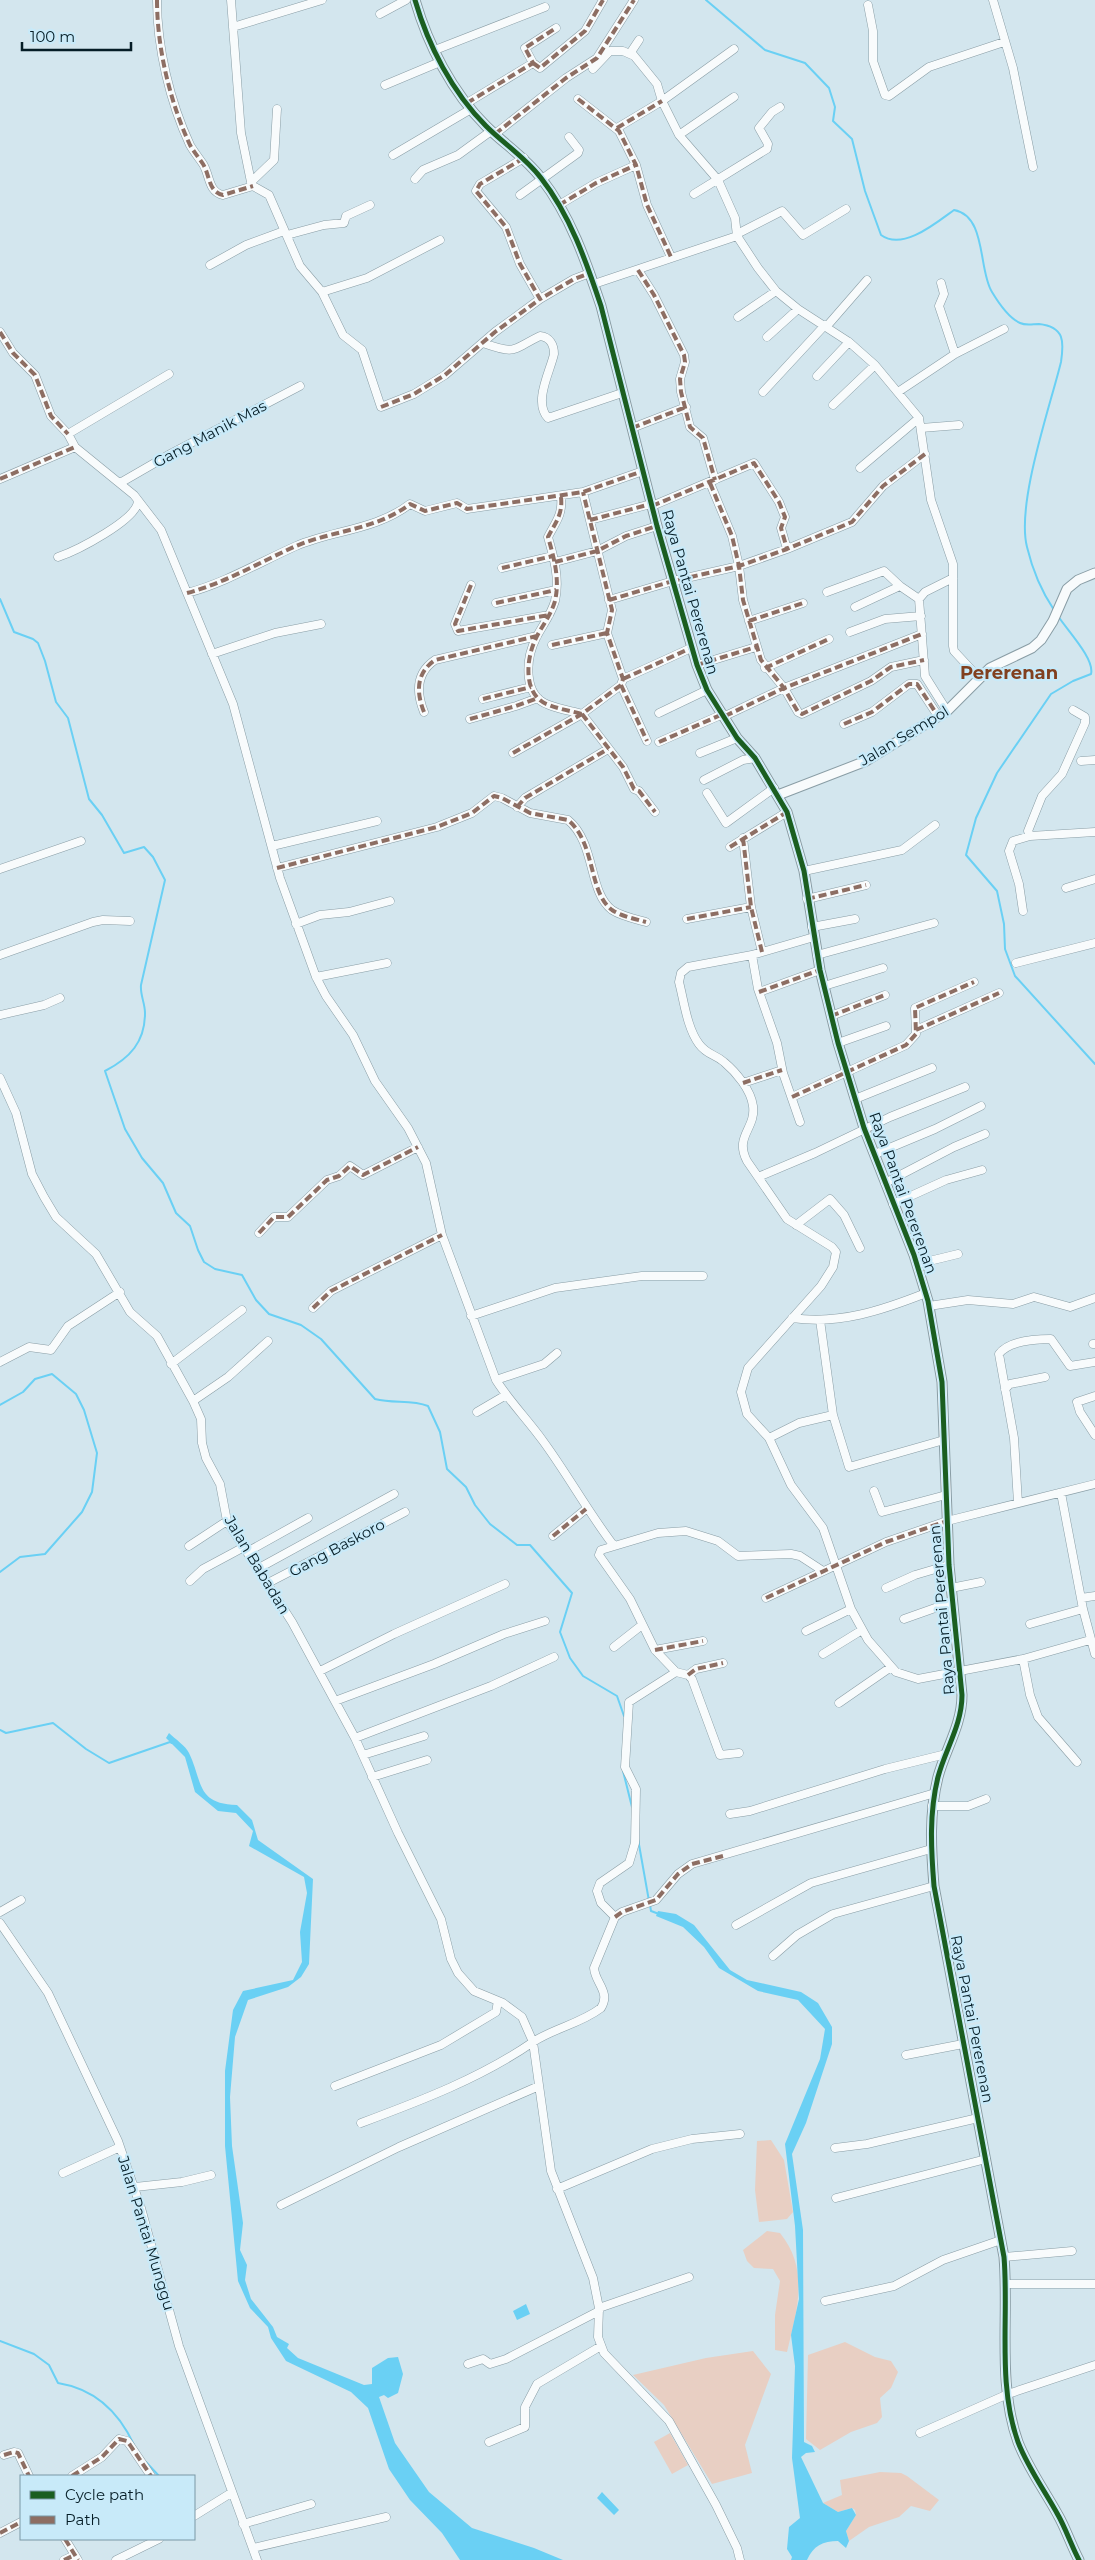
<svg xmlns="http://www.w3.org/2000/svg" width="1095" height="2560" font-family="Montserrat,sans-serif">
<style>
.green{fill:#e8cfc3}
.water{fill:#6ad0f4}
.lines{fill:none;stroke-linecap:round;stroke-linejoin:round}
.stream{stroke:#6ad0f4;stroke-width:2}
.minor-casing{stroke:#899da5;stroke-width:9}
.tertiary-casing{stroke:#899da5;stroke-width:11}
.minor{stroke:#f8fbfc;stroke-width:8}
.tertiary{stroke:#f8fbfc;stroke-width:9}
.quiet{stroke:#8d6e63;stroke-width:4;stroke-dasharray:8 4;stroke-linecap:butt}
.cycleway-casing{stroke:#c8eaf9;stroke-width:8}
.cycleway{stroke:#1b5e20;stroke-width:5}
.labels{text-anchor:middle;stroke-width:4.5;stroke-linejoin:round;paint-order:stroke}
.street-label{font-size:15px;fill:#051d26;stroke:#c8eaf9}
.quarter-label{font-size:18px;font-weight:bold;fill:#81401f;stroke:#c8eaf9}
</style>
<rect width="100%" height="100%" fill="#d3e6ee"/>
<path class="green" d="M771 2140 784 2160 793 2212 787 2219 759 2222 755 2190 757 2141Z
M767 2231 780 2233C810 2270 797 2310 787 2352L775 2350V2315L780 2281 773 2269 754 2268 747 2261 743 2250Z
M845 2342 875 2357 891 2361 898 2372 891 2388 880 2398 882 2417 877 2423 851 2432 820 2450 806 2439 808 2355Z
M753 2351 771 2374 745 2445 752 2473 712 2484 664 2405 633 2375 706 2358Z
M670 2433 688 2465 672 2474 654 2442Z
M880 2472 901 2473 907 2476 939 2500 930 2511 911 2506 899 2517 869 2527 849 2541 846 2531 856 2515 855 2510 852 2508 838 2512 823 2503 842 2495 840 2480Z"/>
<path class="water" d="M169 1733C175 1739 186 1746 189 1753 203 1782 196 1804 237 1805L252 1820 258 1840 313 1879 309 1964 301 1977 288 1987 248 2000 235 2037 230 2097 232 2146 243 2223 240 2250 247 2265 245 2280 251 2299 273 2327 277 2337 289 2344 287 2348 298 2358 364 2385 372 2384V2368L388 2358 398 2357 403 2374 398 2393 388 2398 384 2395 379 2397 395 2443 429 2492 472 2528 534 2548 563 2560H460L442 2533 410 2500 389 2469 368 2408 351 2392 286 2361 271 2338 268 2327 250 2308 238 2281 225 2146V2071L233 2010 243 1991 293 1980 302 1962 300 1932 307 1893 304 1877 249 1846 253 1831 236 1813 218 1811 195 1792 185 1757 166 1738Z
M658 1911 676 1914 694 1925 730 1970 747 1980 801 1992 818 2003 832 2027V2044L806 2123 792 2154 803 2230 804 2442 812 2446 815 2452 806 2453 801 2457 823 2503 838 2512 852 2508 856 2515 846 2531 849 2541 846 2548 838 2541C823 2541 813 2546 807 2560H791L792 2557 787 2549 789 2527 800 2518 792 2458 795 2366 791 2335 799 2299 795 2226 785 2144 820 2059 825 2029 798 2000 758 1991 719 1968 704 1947 683 1927 656 1916Z
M526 2304 530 2314 517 2320 513 2311Z
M602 2492 619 2510 614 2515 597 2498Z"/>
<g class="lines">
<path class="stream" d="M706 0 765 50 805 63 829 88 835 107 833 121 852 139 865 191 881 235C903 251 936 223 954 210 987 216 978 270 992 292 998 302 1009 318 1020 323 1026 326 1033 324 1039 324 1065 327 1064 342 1061 362 1050 407 1016 504 1027 547 1032 568 1042 592 1054 610
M0 599 14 632 33 639 38 643 45 661 56 702 68 718 89 799 102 815 124 853 144 847 153 857 165 880 141 985C140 995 145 1003 145 1013 145 1042 130 1058 105 1071L125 1129 142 1158 163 1183 176 1213 190 1226 198 1250 204 1262 215 1269 242 1275 256 1300 269 1314 301 1325 321 1339 375 1399C394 1404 411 1399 428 1406L440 1432 447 1469 466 1487 475 1505 490 1524 517 1545H530L572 1593 560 1632 570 1658 583 1676 617 1696 624 1716
M1058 616C1067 630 1095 659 1091 674L1073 681 1051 694 1012 751 997 773 976 818 966 855 997 891 1004 924 1005 949 1015 976 1095 1064
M0 1405 23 1392 35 1379 52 1374 76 1394 84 1410 97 1453 92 1492 82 1512 45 1554 20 1557 0 1572
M0 1730 6 1733 53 1723 86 1749 109 1763 170 1742 172 1743
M623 1771 632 1807
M638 1839 649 1901
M650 1905 651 1911 659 1914
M0 2341 34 2354 49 2365 58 2383C95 2389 119 2412 134 2445
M146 2462 159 2476"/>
<g class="minor-casing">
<path id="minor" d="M157 0C157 48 170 102 190 145 194 152 199 158 203 164 210 175 208 192 223 195L253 186
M231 0 241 133 251 182 253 186 269 195 300 266 322 292 343 335 362 350 381 407 414 394 445 375 495 332 540 299
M993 0 1013 68 1033 167
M868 5 873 31V61L885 95 889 96 929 67 1004 42
M380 14 406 0
M233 27 322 0
M639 40 631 52 657 84 662 101 679 135 718 180 735 218 737 236 758 268 776 291 798 309 849 342 875 365 919 418 931 500 953 564V646L954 651 979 678
M435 50 545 7
M533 63 540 68 585 31 603 0
M593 69 610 51H623L632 55
M385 85 440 62
M578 99 619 131 636 165 647 205 671 257
M467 103 533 63 525 48 556 28
M617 128 662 101 734 49
M495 134 566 78 597 58 634 0
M679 135 734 97
M393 155 471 109
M524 158 480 184 476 191 506 227 520 264 540 299 574 279 590 273
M415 179 423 170 458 155 491 131
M251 182 274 160 277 109
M694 194 767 149 768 144 759 128 772 112 780 107
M520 195 578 153 579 150 569 137
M559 205 596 183 636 165
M737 234 782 211 803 235 846 209
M287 235 324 225 344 223 346 216 370 205
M210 265 246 245 284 231
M638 270 654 295 684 355 685 362 680 379 681 392 690 427 703 438 715 480
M941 283 944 294 939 306 955 354
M594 284 737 236
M322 292 367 278 440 240
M738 317 776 291
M827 326 867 280
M0 332 13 353 35 375 51 416 68 434
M767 337 798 309
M483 343C517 355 511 350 540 336 550 337 554 345 554 354 550 372 533 402 548 418L622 393
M169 374 68 434 75 447 134 495 161 530 233 704 280 878 316 977 326 996 353 1035 375 1081 408 1128 426 1163 442 1235 496 1380C510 1402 528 1420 543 1441 568 1475 588 1512 614 1546
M817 376 849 342
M763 392 825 325
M898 392 955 354 1004 329
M833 405 875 365
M632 428 686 407
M921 428 959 425
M860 468 919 418
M0 479 75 447
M120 483 172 453 300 386
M710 483 732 536 739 566 743 600 761 660 784 688 798 712 802 714 871 681 891 667 924 660
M561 497C563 515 555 523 548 537 554 558 560 579 555 601 551 615 542 626 536 638 526 658 522 696 549 705 559 709 571 711 582 714
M652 506 754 463 779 502 785 517 781 528 787 549
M590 520 651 504
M58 557C76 551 137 520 138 501
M555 562 597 551 626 536 657 526
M502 568 553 556
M471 585 455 624 458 631 549 615
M827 592 884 571 900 586
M187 593C225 583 260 562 296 546 334 530 376 530 410 504L425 511 457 503 467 509 583 492 643 471
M609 600 673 581 739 566 787 549 852 522 883 486 925 454
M496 603 556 590
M855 607 900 586 919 599
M749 621 803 603
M850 632 885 619 921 616
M552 645 607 633
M212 654 275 633 321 624
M697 665 756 647
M765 668 829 639
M623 679 691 648
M621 685 647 741
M483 699 531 687
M947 711 925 676 919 599 925 592 953 578
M424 712C416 692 416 673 435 660L537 636
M659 713 707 690
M582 714 623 767 634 789 639 791 655 812
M725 716 784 688 922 634
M470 719 516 706 538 698
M844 724 872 712 909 684H917L938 716
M659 742 723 714
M513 753 582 714 621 685 623 679 607 633 612 610 583 492
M700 753 737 738
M1081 761 1095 760
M704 780 743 760 755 758
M707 793 726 823 774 788
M517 807 525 798 608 749
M1030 836 1028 831 1042 796 1062 774 1085 723V717L1073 710
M743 838 751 907 762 952
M272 846 377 821
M730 847 787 812
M277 868 437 827 472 813 494 796 502 798 530 813 568 820C596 843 588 892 612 910 621 916 635 919 646 922
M0 869 81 841
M804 871 902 850 935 825
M1066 888 1095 879
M807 899 866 885
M1023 911 1019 884 1009 851 1013 841 1030 836 1095 832
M687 919 751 907
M296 924 320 915 349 912 390 901
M812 927 855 919
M814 937 752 955 688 967 681 973 679 982C684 1001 687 1028 699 1044 707 1055 715 1054 724 1062 736 1072 751 1090 753 1106 756 1129 734 1136 747 1161L787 1219 832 1247 836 1252 833 1267 821 1286 748 1368 741 1392 747 1414 769 1438 791 1485 823 1528 851 1609 868 1640 896 1672 918 1679 1023 1659 1090 1640
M0 955 93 922 103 920 130 921
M752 955 758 989 777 1043 783 1073 800 1122
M817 955 934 923
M1016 963 1095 943
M316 977 387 963
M824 986 883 968
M759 992 820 970
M0 1015 44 1005 60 998
M831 1016 885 995
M916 1030 999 993
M838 1043 886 1026
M0 1078 16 1113 32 1174 44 1197 56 1217 96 1254 130 1312 157 1336 193 1401 201 1419 202 1443 206 1458 220 1484 227 1521 292 1622 355 1738 398 1833 441 1919 451 1959 458 1973 474 1991 503 2003 522 2017 533 2042 551 2171 593 2278 599 2308 598 2337 604 2353 669 2421 716 2505 737 2548 740 2560
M743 1083 782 1070
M792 1097 906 1045 916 1034 915 1008 974 982
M855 1099 932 1068
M875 1154 935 1129 981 1106
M758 1177 815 1153 890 1117 965 1087
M885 1183 954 1147 985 1134
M893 1204 946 1180 982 1170
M796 1225 830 1199 844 1215 860 1248
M259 1233 274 1217H288L327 1180 339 1176 350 1166 363 1175 418 1147
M917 1264 958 1254
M929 1306 968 1300 1013 1304 1034 1297 1070 1307 1095 1298
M313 1308 331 1291 442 1235
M471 1316 555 1288 642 1276H703
M792 1318C839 1325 883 1310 926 1293
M820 1320 833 1415 849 1467 944 1440
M1093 1344H1095
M0 1362 29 1347 51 1350 68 1326 120 1292
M171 1364 242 1310
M496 1380 544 1364 557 1353
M1005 1389 1010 1384 1045 1377
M1095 1396 1077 1402 1080 1412 1095 1435
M193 1401 228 1377 268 1341
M477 1412 506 1395
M769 1438 799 1423 833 1415
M874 1491 882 1512 946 1495
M1061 1493 1083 1609 1095 1654
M1018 1503 1014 1438 999 1354C1008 1341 1036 1339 1051 1339L1070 1366 1095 1362
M553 1536 586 1509
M189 1546 227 1521
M247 1552 308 1518
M259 1568 394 1494
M190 1581 203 1569 244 1547
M268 1583 405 1512
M886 1588 915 1575 949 1565
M951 1588 981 1582
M766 1598 886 1542 947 1521 1095 1484
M1081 1598 1095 1596
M904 1619 952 1602
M1030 1624 1083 1609
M806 1631 851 1609
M614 1647 642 1625
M655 1650 703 1641
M823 1654 862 1630
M1023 1659 1030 1695 1038 1717 1077 1762
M320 1671 394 1634 505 1584
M676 1672 655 1650 630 1599 599 1555 601 1550 658 1533 686 1531 718 1541 738 1556 791 1554 800 1556 823 1571
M688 1675 696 1669 723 1663
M335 1701 434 1664 504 1634 545 1621
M839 1703 891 1667
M355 1738 491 1686 554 1657
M363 1755 424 1736
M372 1777 427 1760
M932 1806H968L986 1799
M730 1814 750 1811 885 1769 946 1754
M0 1912 21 1900
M615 1917 601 1903 597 1891 600 1883 629 1863 635 1843 636 1789 625 1767 629 1702 676 1672 688 1675 692 1679 720 1755 739 1753
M0 1923 48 1993 118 2141 141 2208 179 2346 257 2560
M736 1925 811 1883 931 1849
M773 1956 797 1935 833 1914 934 1886
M906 2055 963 2044
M335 2086 441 2045 496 2012 498 2001
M361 2123C420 2101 481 2078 533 2042 554 2028 580 2024 601 2008 611 1992 595 1983 594 1968L615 1917 622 1912 656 1900 678 1874 692 1864 935 1793
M835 2148 867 2144 978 2118
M63 2173 120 2147
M135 2187 182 2182 211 2175
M557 2189 652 2149 692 2139 740 2134
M836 2198 986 2159
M281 2205 399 2147 539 2086
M1004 2257 1072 2251
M1006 2284H1095
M825 2301 894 2286 943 2260 1001 2240
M599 2308 689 2277
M468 2364 483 2359 490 2364 506 2359 599 2311
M920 2433 1008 2394 1095 2365
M489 2442 525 2427V2407L537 2384 601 2346
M4 2455 14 2452 18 2453 29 2476
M72 2476 102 2457 119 2439 127 2441 130 2445 151 2476
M194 2516 231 2493
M243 2524 311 2504
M0 2533 21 2522
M65 2539 78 2560
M253 2548 386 2517
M64 2560 75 2555
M116 2560 159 2539"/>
</g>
<g class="tertiary-casing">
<path id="tertiary" d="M415 0C428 45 452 92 486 126 504 144 525 157 541 178 570 215 586 261 601 306L657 526 697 665 707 690 737 738 755 758 787 812 804 871 820 970 838 1043 864 1128 914 1255 928 1301 942 1382 949 1565 962 1695C962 1725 945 1750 938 1777 929 1813 931 1849 934 1886L1004 2257C1009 2317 997 2384 1018 2442 1028 2468 1045 2491 1058 2515 1066 2529 1071 2545 1079 2560
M778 795 866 761 947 711 990 668 1032 648 1041 640 1053 621 1067 589 1078 580 1095 573"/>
</g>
<use href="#minor" class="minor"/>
<use href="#tertiary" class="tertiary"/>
<path class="quiet" d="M157 0C157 48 170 102 190 145 194 152 199 158 203 164 210 175 208 192 223 195L253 186
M533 63 540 68 585 31 603 0
M578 99 619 131 636 165 647 205 671 257
M467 103 533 63 525 48 556 28
M617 128 662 101
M495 134 566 78 597 58 634 0
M524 158 480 184 476 191 506 227 520 264 540 299 574 279 590 273
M559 205 596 183 636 165
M638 270 654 295 684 355 685 362 680 379 681 392 690 427 703 438 715 480
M0 332 13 353 35 375 51 416 68 434
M381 407 414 394 445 375 495 332 540 299
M632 428 686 407
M0 479 75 447
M710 483 732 536 739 566 743 600 761 660 784 688 798 712 802 714 871 681 891 667 924 660
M561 497C563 515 555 523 548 537 554 558 560 579 555 601 551 615 542 626 536 638 526 658 522 696 549 705 559 709 571 711 582 714
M652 506 754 463 779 502 785 517 781 528 787 549
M590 520 651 504
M555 562 597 551 626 536 657 526
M502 568 553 556
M471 585 455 624 458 631 549 615
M187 593C225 583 260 562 296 546 334 530 376 530 410 504L425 511 457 503 467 509 583 492 643 471
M609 600 673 581 739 566 787 549 852 522 883 486 925 454
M496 603 556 590
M749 621 803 603
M552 645 607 633
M697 665 756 647
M765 668 829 639
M623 679 691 648
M621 685 647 741
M483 699 531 687
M424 712C416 692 416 673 435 660L537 636
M582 714 623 767 634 789 639 791 655 812
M725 716 784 688 922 634
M470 719 516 706 538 698
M844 724 872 712 909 684H917L938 716
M659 742 723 714
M513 753 582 714 621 685 623 679 607 633 612 610 583 492
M517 807 525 798 608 749
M743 838 751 907 762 952
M730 847 787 812
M277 868 437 827 472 813 494 796 502 798 530 813 568 820C596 843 588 892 612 910 621 916 635 919 646 922
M807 899 866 885
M687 919 751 907
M759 992 820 970
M831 1016 885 995
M916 1030 999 993
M743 1083 782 1070
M792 1097 906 1045 916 1034 915 1008 974 982
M259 1233 274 1217H288L327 1180 339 1176 350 1166 363 1175 418 1147
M313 1308 331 1291 442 1235
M553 1536 586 1509
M766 1598 886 1542 947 1521
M655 1650 703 1641
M688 1675 696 1669 723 1663
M615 1917 622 1912 656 1900 678 1874 692 1864 723 1856
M4 2455 14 2452 18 2453 29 2476
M72 2476 102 2457 119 2439 127 2441 130 2445 151 2476
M0 2533 21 2522
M65 2539 78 2560
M64 2560 75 2555"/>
<g class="cycleway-casing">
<path id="cycleway" d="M415 0C428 45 452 92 486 126 504 144 525 157 541 178 570 215 586 261 601 306L657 526 697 665 707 690 737 738 755 758 787 812 804 871 820 970 838 1043 864 1128 914 1255 928 1301 942 1382 949 1565 962 1695C962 1725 945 1750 938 1777 929 1813 931 1849 934 1886L1004 2257C1009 2317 997 2384 1018 2442 1028 2468 1045 2491 1058 2515 1066 2529 1071 2545 1079 2560"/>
</g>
<use href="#cycleway" class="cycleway"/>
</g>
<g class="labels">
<g class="street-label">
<text transform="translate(210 434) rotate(-28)" y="5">Gang Manik Mas</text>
<text transform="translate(690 592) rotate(74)" y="5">Raya Pantai Pererenan</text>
<text transform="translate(904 736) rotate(-31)" y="5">Jalan Sempol</text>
<text transform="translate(903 1193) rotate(70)" y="5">Raya Pantai Pererenan</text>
<text transform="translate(337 1548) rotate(-28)" y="5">Gang Baskoro</text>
<text transform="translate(257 1565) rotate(59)" y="5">Jalan Babadan</text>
<text transform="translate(942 1610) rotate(-95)" y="5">Raya Pantai Pererenan</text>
<text transform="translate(972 2019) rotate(79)" y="5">Raya Pantai Pererenan</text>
<text transform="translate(146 2233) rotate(73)" y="5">Jalan Pantai Munggu</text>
</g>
<g class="quarter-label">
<text x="1009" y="679">Pererenan</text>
</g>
</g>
<rect x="20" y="2475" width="175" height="65" fill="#c8eaf9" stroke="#7a98a5"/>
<rect x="30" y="2491" width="25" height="8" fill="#1b5e20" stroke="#7a98a5"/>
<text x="65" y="2500" font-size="15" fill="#051d26">Cycle path</text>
<rect x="30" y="2516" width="25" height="8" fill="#8d6e63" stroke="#7a98a5"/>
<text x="65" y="2525" font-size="15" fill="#051d26">Path</text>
<path d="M22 42v8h109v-8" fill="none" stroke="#051d26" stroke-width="2.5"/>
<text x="30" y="42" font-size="15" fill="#051d26" stroke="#c8eaf9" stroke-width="4" paint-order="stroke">100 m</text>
</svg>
